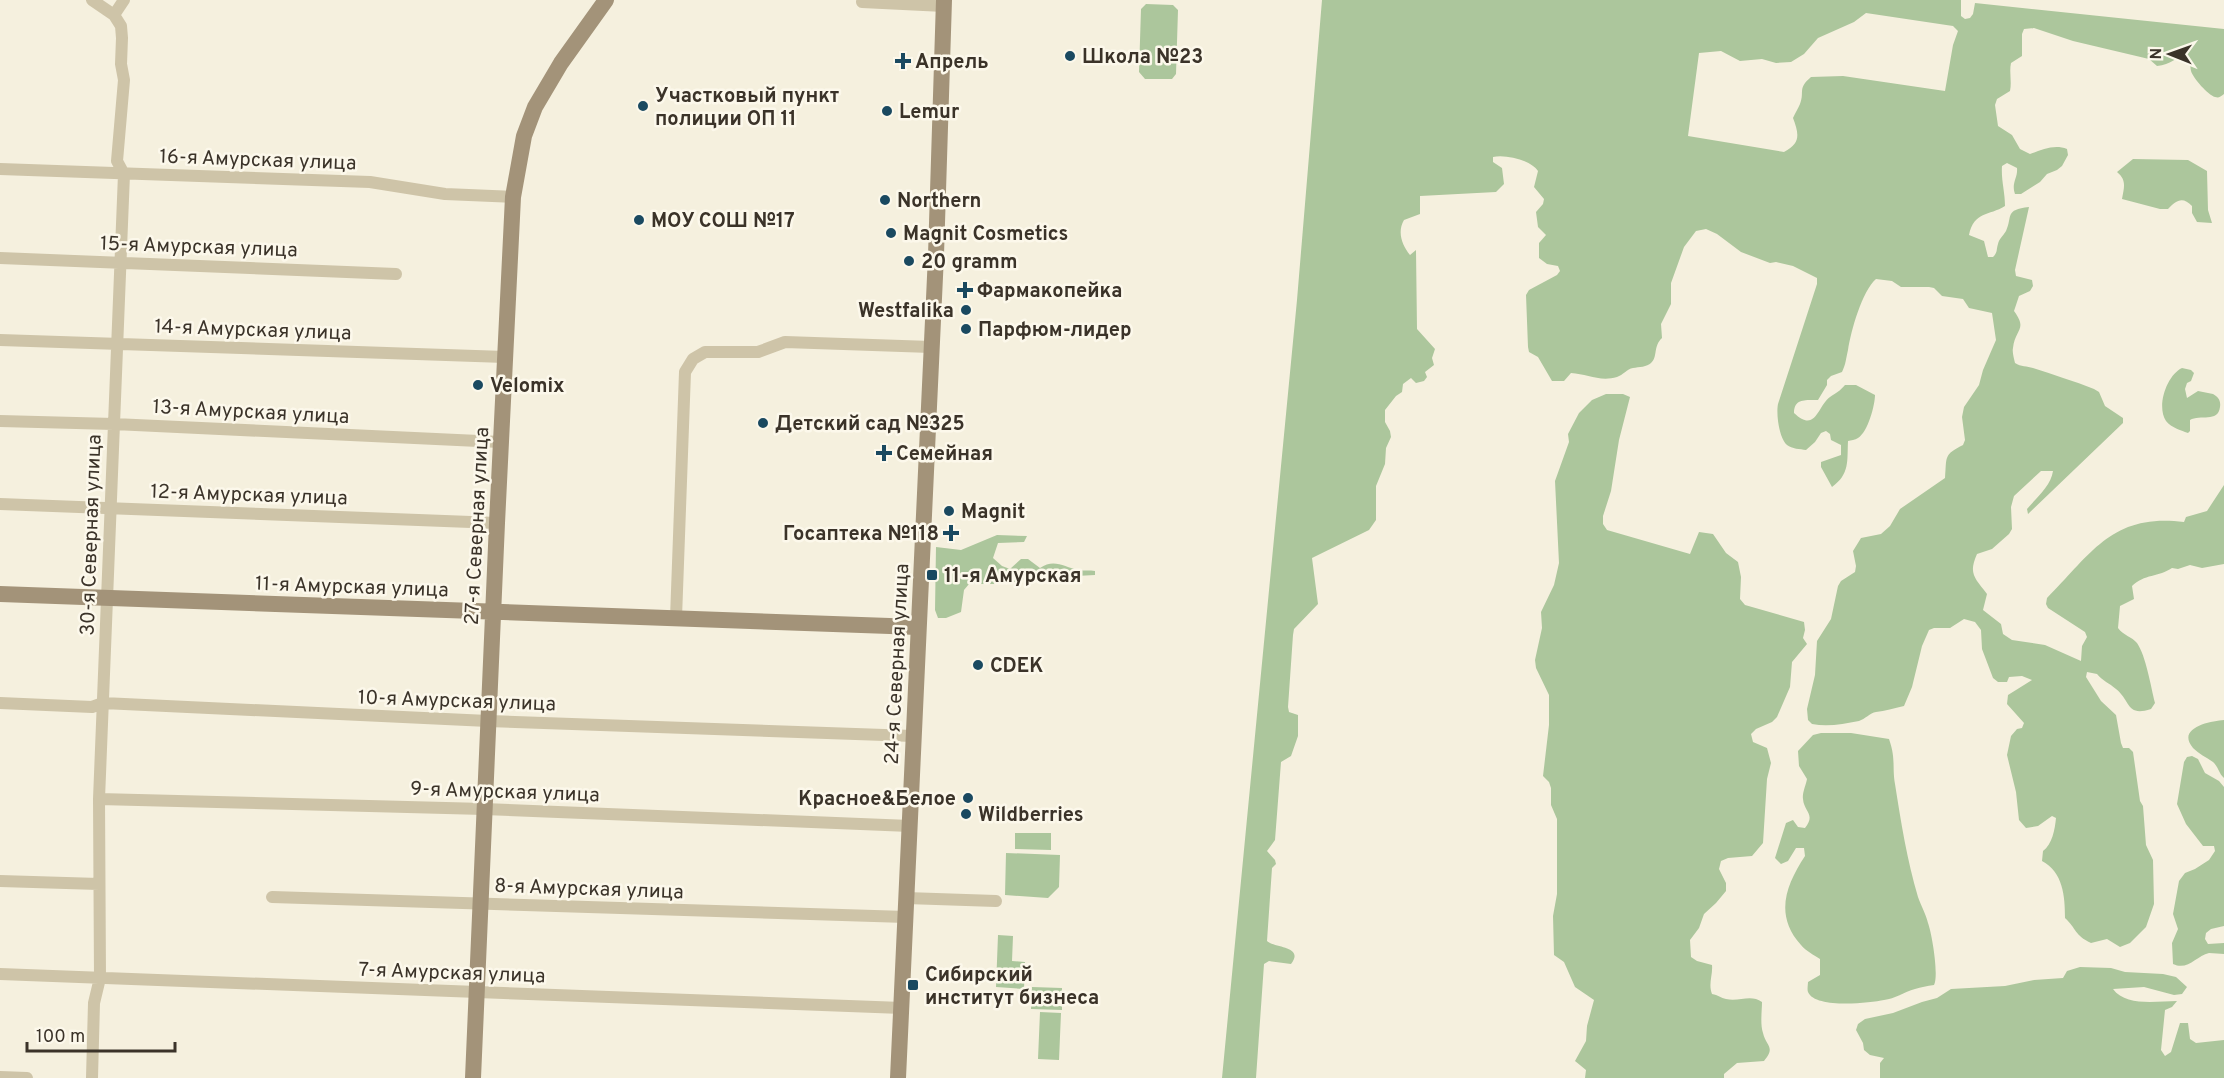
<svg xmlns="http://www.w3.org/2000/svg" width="2224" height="1078" font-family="Overpass,sans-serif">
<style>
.green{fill:#acc69c;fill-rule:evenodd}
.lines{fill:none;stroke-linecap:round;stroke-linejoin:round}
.street{stroke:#cec4a8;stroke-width:12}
.secondary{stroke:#a39379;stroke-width:16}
.poi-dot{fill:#1a4960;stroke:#fcf8eb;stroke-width:2}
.labels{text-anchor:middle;stroke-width:5;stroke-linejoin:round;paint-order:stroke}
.poi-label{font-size:20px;font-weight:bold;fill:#3b3329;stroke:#fcf8eb;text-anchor:start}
.street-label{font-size:20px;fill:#3b3329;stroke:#fcf8eb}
</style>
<rect width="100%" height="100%" fill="#f5f0de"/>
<path class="green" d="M1322 0H1961V16L1965 19 1970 18 1973 14 1975 3 2224 29V94C2220 97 2219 98 2215 97 2208 95 2193 78 2191 71 2190 66 2191 62 2188 56 2176 55 2172 65 2157 66L2149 59 2073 41 2034 28 2024 29 2022 34V56L2011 63C2009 72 2012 81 2010 91L1997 99 1995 105 1998 126 2012 135 2020 149 2030 154C2042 150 2054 144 2067 149L2068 155 2062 166 2057 170 2047 174 2040 182 2021 194H2015C2011 183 2018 178 2017 168L2007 163 2002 166C2001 180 2005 192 2005 206 1989 216 1974 211 1969 235L1984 241 1988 257H1993C1998 252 1996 250 1998 244 1999 239 2003 236 2006 231 2013 216 2004 210 2029 207L2015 270 2016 276 2032 280 2033 286 2030 291 2019 296 2014 311C2028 330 2015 329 2013 348 2012 352 2014 358 2015 363 2021 367 2027 366 2033 368 2054 375 2074 381 2094 389L2099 392 2105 406 2123 418V423L2028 514 2027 509C2036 498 2051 486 2053 471H2041L2014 496 2011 507 2012 529 2009 534 1992 549 1977 554C1968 574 1975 578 1987 594L1983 610 2001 624 2003 634 2012 640 2045 645 2081 661 2082 646 2087 637 2085 632 2048 608 2046 604 2047 598C2092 553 2112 513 2184 522L2186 517 2207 511 2224 485V564L2202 568 2190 565 2178 569 2172 568C2159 577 2144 574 2132 586L2134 599 2120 606 2118 628C2123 635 2132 637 2137 643 2146 656 2151 687 2155 703L2151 709C2126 717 2131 701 2116 689 2109 683 2103 681 2097 674L2087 672 2086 677 2101 701 2116 715 2121 743 2123 748H2129L2133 752 2140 801 2143 806 2146 845 2153 860 2154 904 2146 927 2130 943 2120 947 2107 939 2091 943C2074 935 2077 929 2065 918 2065 896 2063 872 2042 861L2043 851C2052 845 2055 829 2056 818L2052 816 2038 826 2026 828 2019 820 2016 792 2007 755 2011 736 2017 729 2022 728 2024 723 2007 704 2008 695 2032 680 2022 676 2009 677 2007 682H1998L1993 678 1982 649 1981 630 1975 622 1964 619 1950 628H1934L1929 630 1922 646 1912 687 1904 706C1894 708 1885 711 1876 712 1870 713 1865 719 1859 721 1843 724 1828 727 1812 724L1808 720 1807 709 1815 675 1817 641 1831 619 1838 586 1841 581 1855 572 1856 566 1853 551 1861 538 1881 534 1890 526 1900 509 1945 478C1947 457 1943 455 1963 445L1965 440 1962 417 1964 407 1979 385 1983 370 1996 340 1992 313 1969 308 1963 299 1942 296 1934 288 1929 287H1901L1892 281 1876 279C1862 291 1851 331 1848 350 1846 358 1846 364 1842 372L1831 376 1827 380V385L1818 400C1806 400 1794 398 1794 413 1816 434 1818 405 1830 397 1836 393 1840 391 1845 385H1856L1875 395C1875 405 1868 432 1858 438 1855 440 1851 440 1848 441 1847 461 1850 474 1832 487L1821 467V462L1841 455V445L1831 440 1830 434 1826 431 1821 433 1815 442 1806 450C1800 449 1792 449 1787 445 1779 438 1776 414 1778 404L1817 284V278L1793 266 1776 262 1770 263 1741 252 1717 234 1706 229 1696 231 1684 247 1671 283V304L1661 324 1662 338C1653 346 1658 357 1651 363 1647 367 1639 367 1633 368 1627 369 1623 375 1617 377 1600 382 1587 374 1571 373L1564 381H1552L1538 357 1529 352 1528 347 1526 295 1529 290 1557 275 1560 271 1558 266 1547 264 1539 258V243L1546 235 1538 227 1536 212 1543 204 1544 199 1534 187 1538 171C1531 160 1505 154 1493 157V162L1502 168 1504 184 1496 192 1420 196V214L1404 220C1397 232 1402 245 1410 255L1416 250 1417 329 1435 349 1432 358 1434 365 1425 372 1427 377 1424 381 1416 383 1411 378 1403 384 1402 392 1396 396 1385 410V422L1390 431 1391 437 1386 448 1385 464 1376 486V520L1369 530 1312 558 1318 604 1294 629 1293 635 1288 707 1289 712 1298 715V736L1291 756 1281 762 1275 840 1267 851 1275 860 1276 864 1272 868 1267 941C1274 948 1305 946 1291 964L1269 961 1264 964 1256 1078H1222L1297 300ZM1866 13 1953 26 1958 31 1953 45 1945 91 1843 76 1811 77C1797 89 1805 91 1800 104 1798 109 1795 113 1793 118 1799 134 1801 143 1784 152L1688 136 1699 53 1721 51 1740 61 1762 59 1776 63 1791 62 1804 54 1818 38 1854 22Z
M1146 4 1173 5 1178 10 1176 74 1172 79H1145L1139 72 1141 9Z
M2133 159 2188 160 2207 171 2208 210 2212 223 2197 222 2192 213V206C2183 196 2176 200 2168 209H2160L2122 199C2124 188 2127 180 2117 172Z
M2182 368 2191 370 2194 373 2191 381 2187 383 2185 389 2187 398 2198 391 2213 394C2218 397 2221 400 2220 407 2218 423 2200 414 2190 420V431L2188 433C2180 430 2172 428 2166 421 2156 406 2167 375 2182 368Z
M1606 394H1623L1630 397 1619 440 1611 491 1603 516V524L1607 530 1690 554 1699 532 1713 534 1726 553 1738 562 1741 577 1740 599 1745 605 1804 622 1805 630 1803 638 1807 644 1792 662 1790 687 1777 717 1772 722 1756 729 1751 734 1753 742 1767 748 1771 763 1767 779 1763 843 1752 856 1728 858 1721 861 1719 869 1726 883V891L1716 903 1704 914 1699 928 1690 940 1691 957 1697 961 1712 965C1713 975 1708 984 1712 994 1718 995 1721 998 1726 999 1739 1002 1751 994 1762 1002 1762 1011 1760 1024 1763 1033 1766 1046 1776 1047 1764 1061L1737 1063 1724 1074V1078H1585L1586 1070 1575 1061 1586 1041 1587 1026 1594 1000 1575 987 1564 962 1554 955 1553 916 1557 894V819L1551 805V788L1549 782 1543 776 1549 725V695L1536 668 1535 660 1542 628 1541 612 1554 585 1559 563 1555 481 1569 442 1568 434 1579 413 1592 400Z
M997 535 1027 536 1024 542 998 543 993 558 1002 566 1010 569 1021 559H1028L1040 568C1054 558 1064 567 1079 570 1084 571 1090 570 1095 571V575L1076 576 1051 571 1008 584H969L964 590 961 612 946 618H938L935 610 936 547 961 550Z
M2224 720V778C2219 774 2218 766 2213 762 2206 757 2199 754 2193 748 2176 728 2210 721 2224 720Z
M1821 733H1851L1889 739C1896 759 1892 766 1895 784 1901 822 1907 860 1918 897 1921 906 1926 914 1928 923 1932 934 1939 976 1934 985 1927 986 1921 987 1915 989 1904 992 1895 999 1884 1000 1869 1003 1815 1009 1808 992 1807 990 1808 984 1808 982L1820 975V959C1814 955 1806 951 1801 945 1774 915 1786 885 1805 856L1804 848H1796L1788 861 1781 864 1775 858 1786 823 1793 820 1798 827 1805 828C1816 814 1804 812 1803 799 1802 793 1806 785 1807 779L1799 766 1798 751 1813 735Z
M2192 756 2198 759 2205 773 2219 781 2224 787V926L2211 929 2206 933 2205 939 2208 944 2224 943V954C2220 954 2214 953 2209 953 2196 956 2188 971 2173 964L2172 943 2178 929 2173 914 2179 881 2185 873 2195 869 2209 860 2215 851 2214 846H2203L2186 824 2177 804 2184 762 2187 757Z
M1015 833H1051V850L1015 849Z
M1006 853 1060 855 1059 887 1048 898 1005 895Z
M998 935 1013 936 1012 961 1025 962 1024 989 996 987Z
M2080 967 2111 968 2125 972 2163 974 2176 977 2187 987 2182 994 2174 995 2144 987 2113 989C2126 1007 2157 1001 2177 1001L2172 1007 2165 1010 2161 1050 2165 1056 2171 1052 2180 1023H2188L2190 1039 2196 1043 2224 1040V1078H1880V1063L1884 1058 1870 1055 1864 1050 1863 1043 1856 1030 1858 1024 1865 1019 1893 1013 1922 1002 1937 998 1951 989 2005 986 2034 980 2063 978 2067 971Z
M1032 987 1062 988V1010L1031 1009Z
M1040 1012 1061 1013 1059 1060 1038 1059Z"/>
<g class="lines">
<path class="street" d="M92 0 114 15
M862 2 944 6
M0 169 370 182 445 194 513 197
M0 258 396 274
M0 340 505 357
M0 421 114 424 500 442
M0 504 497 523
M676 618 685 372 693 359 705 352H758L785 342 931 347
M0 703 92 707 103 703 488 721 913 736
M99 799 484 809 910 826
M0 881 99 884
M272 897 906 917
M906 898 996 901
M0 974 902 1008
M0 1077 27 1078
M92 1078 94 1003 100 978 99 799 124 174 117 161 124 80 121 64 122 38 121 26 114 15 124 0"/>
<path class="secondary" d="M0 594 918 627
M473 1078 497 523 513 197 524 136 535 107 561 63 606 0
M898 1078 936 255 944 0"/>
</g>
<g class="poi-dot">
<circle cx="1070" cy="56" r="6"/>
<path d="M900 52h6v6h6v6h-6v6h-6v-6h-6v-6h6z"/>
<circle cx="643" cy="106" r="6"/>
<circle cx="887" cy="111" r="6"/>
<circle cx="885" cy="200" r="6"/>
<circle cx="639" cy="220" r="6"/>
<circle cx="891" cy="233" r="6"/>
<circle cx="909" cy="261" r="6"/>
<path d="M962 281h6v6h6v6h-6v6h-6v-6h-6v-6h6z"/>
<circle cx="966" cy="310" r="6"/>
<circle cx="966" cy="329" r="6"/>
<circle cx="478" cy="385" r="6"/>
<circle cx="763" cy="423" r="6"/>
<path d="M881 444h6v6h6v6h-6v6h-6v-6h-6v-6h6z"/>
<circle cx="949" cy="511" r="6"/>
<path d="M948 524h6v6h6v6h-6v6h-6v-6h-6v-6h6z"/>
<rect x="926" y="569" width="12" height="12" rx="3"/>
<circle cx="978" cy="665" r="6"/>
<circle cx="968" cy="798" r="6"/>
<circle cx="966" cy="814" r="6"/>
<rect x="907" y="979" width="12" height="12" rx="3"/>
</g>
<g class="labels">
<g class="poi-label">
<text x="1082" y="63">Школа №23</text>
<text x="915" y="68">Апрель</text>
<text x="655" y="102">Участковый пункт<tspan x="655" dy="23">полиции ОП 11</tspan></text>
<text x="899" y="118">Lemur</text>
<text x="897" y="207">Northern</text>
<text x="651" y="227">МОУ СОШ №17</text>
<text x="903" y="240">Magnit Cosmetics</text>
<text x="921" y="268">20 gramm</text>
<text x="977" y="297">Фармакопейка</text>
<text x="954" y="317" text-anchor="end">Westfalika</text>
<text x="978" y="336">Парфюм-лидер</text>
<text x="490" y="392">Velomix</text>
<text x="775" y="430">Детский сад №325</text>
<text x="896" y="460">Семейная</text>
<text x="961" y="518">Magnit</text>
<text x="939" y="540" text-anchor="end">Госаптека №118</text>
<text x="944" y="582">11-я Амурская</text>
<text x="990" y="672">CDEK</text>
<text x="956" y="805" text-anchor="end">Красное&amp;Белое</text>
<text x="978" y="821">Wildberries</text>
<text x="925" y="981">Сибирский<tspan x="925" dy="23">институт бизнеса</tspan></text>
</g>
<g class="street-label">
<text transform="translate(258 159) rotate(2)" y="7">16-я Амурская улица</text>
<text transform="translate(199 246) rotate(2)" y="7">15-я Амурская улица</text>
<text transform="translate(253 329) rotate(2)" y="7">14-я Амурская улица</text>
<text transform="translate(251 411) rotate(3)" y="7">13-я Амурская улица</text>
<text transform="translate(249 494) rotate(2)" y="7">12-я Амурская улица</text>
<text transform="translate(476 526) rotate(-87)" y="7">27-я Северная улица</text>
<text transform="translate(90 535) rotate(-88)" y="7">30-я Северная улица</text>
<text transform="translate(352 586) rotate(2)" y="7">11-я Амурская улица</text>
<text transform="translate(896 664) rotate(-87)" y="7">24-я Северная улица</text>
<text transform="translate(457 700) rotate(2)" y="7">10-я Амурская улица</text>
<text transform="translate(505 791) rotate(2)" y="7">9-я Амурская улица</text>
<text transform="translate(589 888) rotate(2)" y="7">8-я Амурская улица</text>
<text transform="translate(452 972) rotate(2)" y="7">7-я Амурская улица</text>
</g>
</g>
<g transform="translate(2170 54) rotate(271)" stroke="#fcf8eb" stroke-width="4.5" paint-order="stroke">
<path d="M0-4.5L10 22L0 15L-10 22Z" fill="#3b3329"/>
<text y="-9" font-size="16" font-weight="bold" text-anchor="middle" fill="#3b3329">N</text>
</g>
<path d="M27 1042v9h148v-9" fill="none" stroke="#3b3329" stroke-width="3"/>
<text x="36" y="1042" font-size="18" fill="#3b3329" stroke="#fcf8eb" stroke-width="4.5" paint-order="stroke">100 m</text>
</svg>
